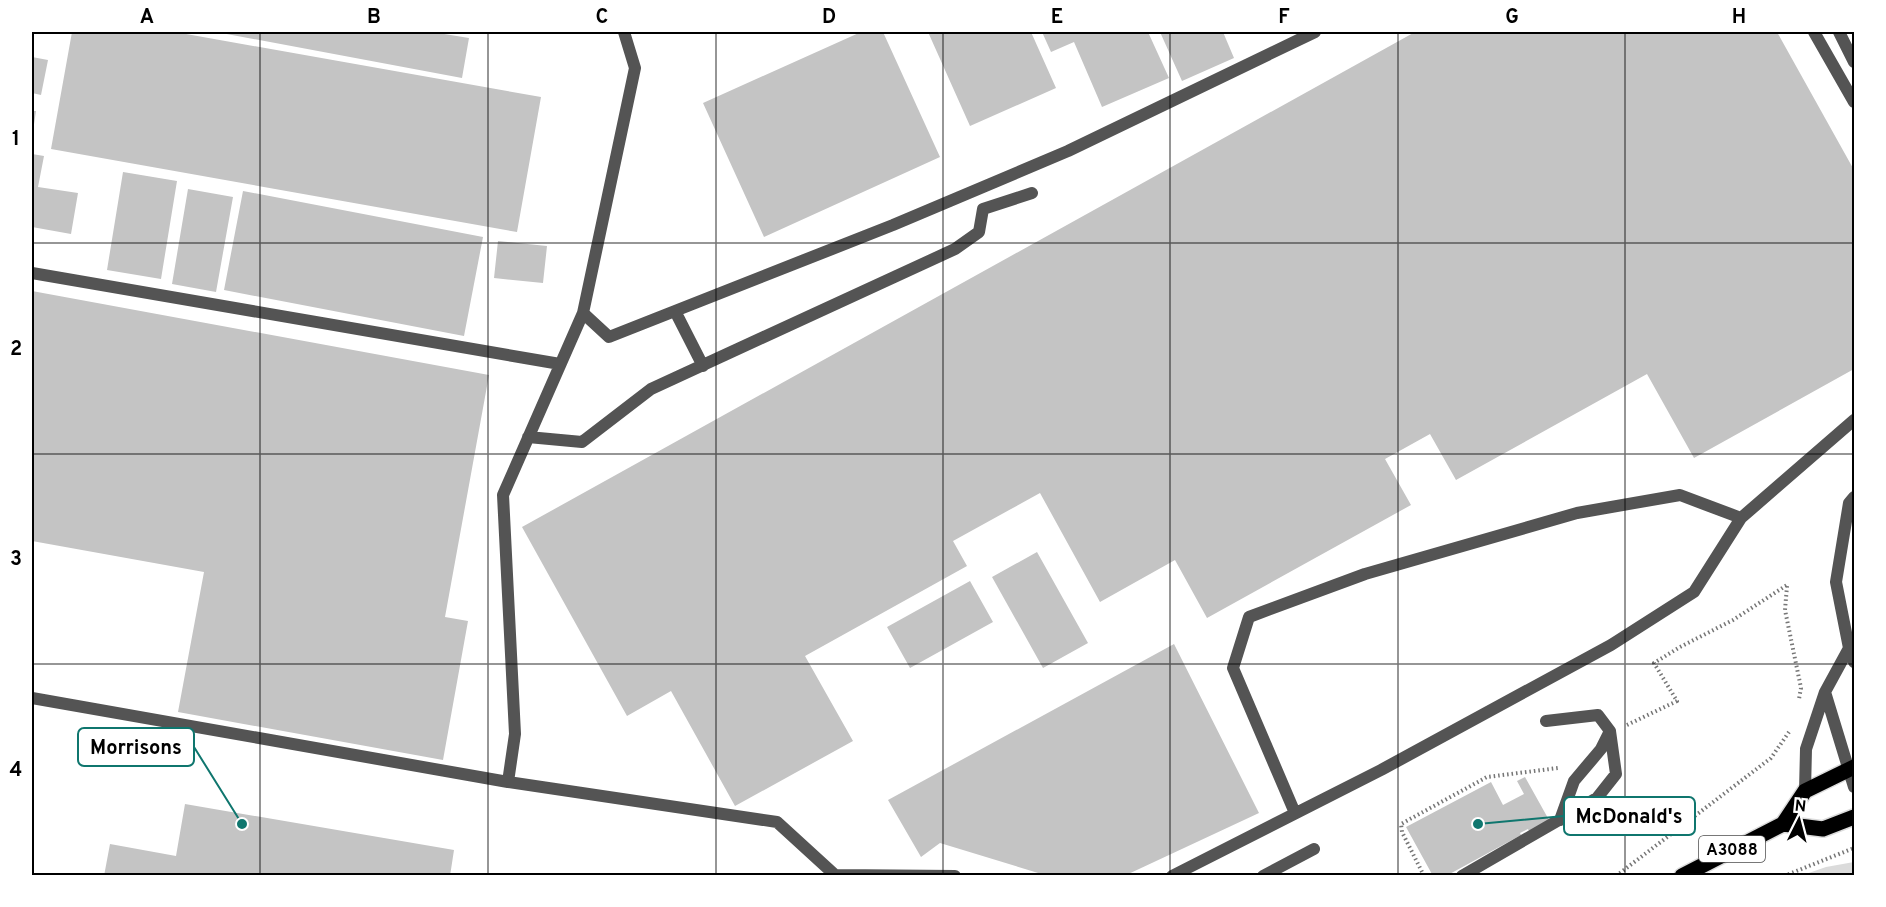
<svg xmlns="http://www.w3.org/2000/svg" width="1886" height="907" font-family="Overpass,sans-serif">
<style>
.green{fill:#dbdbdb}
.building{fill:#c4c4c4}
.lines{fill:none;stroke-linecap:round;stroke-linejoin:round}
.primary-casing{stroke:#dbdbdb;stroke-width:18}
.path{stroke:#767676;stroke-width:4;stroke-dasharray:1.5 3;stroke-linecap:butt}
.lane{stroke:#545454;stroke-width:12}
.street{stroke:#545454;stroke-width:12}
.primary{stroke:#000;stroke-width:15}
.grid{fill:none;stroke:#000;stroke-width:1.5;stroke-opacity:0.55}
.labels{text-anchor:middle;stroke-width:5;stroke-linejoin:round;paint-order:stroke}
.shield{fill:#fff;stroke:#4c4c4c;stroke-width:1.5}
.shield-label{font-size:16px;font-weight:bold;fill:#000}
.leader{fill:none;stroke:#0f766e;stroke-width:2}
.callout-dot{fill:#0f766e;stroke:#fff;stroke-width:2}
.callout{fill:#fff;stroke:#0f766e;stroke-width:2}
.callout-label{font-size:20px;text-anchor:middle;font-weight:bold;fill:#000}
.neatline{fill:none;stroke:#000;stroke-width:2}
.grid-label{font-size:20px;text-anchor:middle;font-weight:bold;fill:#000}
</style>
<rect width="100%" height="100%" fill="#fff"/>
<path class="green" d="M1854 862V875H1803L1826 867Z"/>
<path class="building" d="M72 32H175L541 97 517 232 51 149Z
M216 32H432L469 38 462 78Z
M861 32H883L940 157 764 237 703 103Z
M928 32H1031L1056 88 970 126Z
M1042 32H1148L1169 78 1102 107 1074 42 1051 52Z
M1160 32H1223L1234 58 1182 81Z
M1415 32H1777L1854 170V369L1694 458 1647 374 1456 480 1430 434 1385 459 1411 505 1207 618 1175 560 1100 602 1040 493 953 541 967 566 805 656 853 741 735 806 671 691 627 716 522 527Z
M32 57 48 60 41 95 32 93Z
M32 111H36L33 131 32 130Z
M32 154 44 156 38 187 78 193 71 234 32 227Z
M123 172 177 181 161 279 107 270Z
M188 189 233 197 216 292 172 284Z
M243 191 483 237 464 336 224 290Z
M498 241 547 246 543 283 494 278Z
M32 291 489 375 445 617 468 621 443 760 178 712 204 572 32 541Z
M1037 552 1088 643 1043 668 992 577Z
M970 581 993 622 910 668 887 627Z
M1174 644 1259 813 1124 876H1048L940 843 921 857 888 800Z
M1525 777 1549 820 1529 831 1528 829 1520 833 1521 835 1446 876H1433L1406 827 1491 782 1503 805 1524 794 1517 781Z
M185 804 454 850 450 876H104L110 844 176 856Z"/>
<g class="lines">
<g class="primary-casing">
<path id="primary" d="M1783 824 1823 829 1854 817
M1682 876 1783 824 1805 791 1854 767"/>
</g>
<path class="path" d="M1787 586 1785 610 1801 688 1799 699
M1627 725 1677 701 1654 663 1680 647 1733 620 1787 585
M1424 876 1402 832 1401 824 1487 777 1558 768
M1616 876 1771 758 1789 732
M1784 876 1854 848"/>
<path class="lane" d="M1814 32 1854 102
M1839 32 1854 62
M32 273 560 364
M675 311 703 366
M583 313 609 337 893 225 1068 151 1315 32
M528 437 582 442 651 389 955 249 979 232 983 209 1032 193
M32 698 508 782 777 822 835 875 955 876
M508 782 515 734 503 495 583 313 635 68 624 32
M1295 813 1233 668 1249 617 1365 574 1577 513 1680 495 1741 518
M1560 820 1574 781 1601 749 1610 731
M1172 876 1381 770 1611 645 1694 592 1741 518 1854 420
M1462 876 1597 798 1616 774 1610 731 1598 715 1546 721"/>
<path class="street" d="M1854 497 1849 503 1836 582 1849 648 1854 662
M1825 692 1854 787
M1805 791 1806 749 1825 692 1849 648
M1263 876 1314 849"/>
<use href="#primary" class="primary"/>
</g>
<path class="grid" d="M260 32V876M488 32V876M716 32V876M943 32V876M1170 32V876M1398 32V876M1625 32V876M32 243H1854M32 454H1854M32 664H1854"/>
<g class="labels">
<rect class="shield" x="1699" y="836" width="66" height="26" rx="4.5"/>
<g class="shield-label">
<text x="1732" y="855">A3088</text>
</g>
</g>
<path class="leader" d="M242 824L194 747M1478 824L1564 816"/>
<g class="callout-dot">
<circle cx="242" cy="824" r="6"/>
<circle cx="1478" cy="824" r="6"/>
</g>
<g class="callout">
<rect x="78" y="728" width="116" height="38" rx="6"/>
<rect x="1564" y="797" width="131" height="38" rx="6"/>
</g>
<g class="callout-label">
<text x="136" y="754">Morrisons</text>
<text x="1629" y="823">McDonald's</text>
</g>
<rect width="1886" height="907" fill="none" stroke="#ffffff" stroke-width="66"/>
<g transform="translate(1799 820) rotate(6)" stroke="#ffffff" stroke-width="4.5" paint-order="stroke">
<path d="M0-4.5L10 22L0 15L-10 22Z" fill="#000000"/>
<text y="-9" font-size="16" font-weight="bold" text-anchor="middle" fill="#000000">N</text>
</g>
<rect x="33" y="33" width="1820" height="841" class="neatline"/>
<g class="grid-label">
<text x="147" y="23">A</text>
<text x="374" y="23">B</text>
<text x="602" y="23">C</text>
<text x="829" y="23">D</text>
<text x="1057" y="23">E</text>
<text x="1284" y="23">F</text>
<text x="1512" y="23">G</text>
<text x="1739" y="23">H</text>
<text x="16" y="145">1</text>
<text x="16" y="355">2</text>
<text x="16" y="565">3</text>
<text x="16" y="776">4</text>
</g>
</svg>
